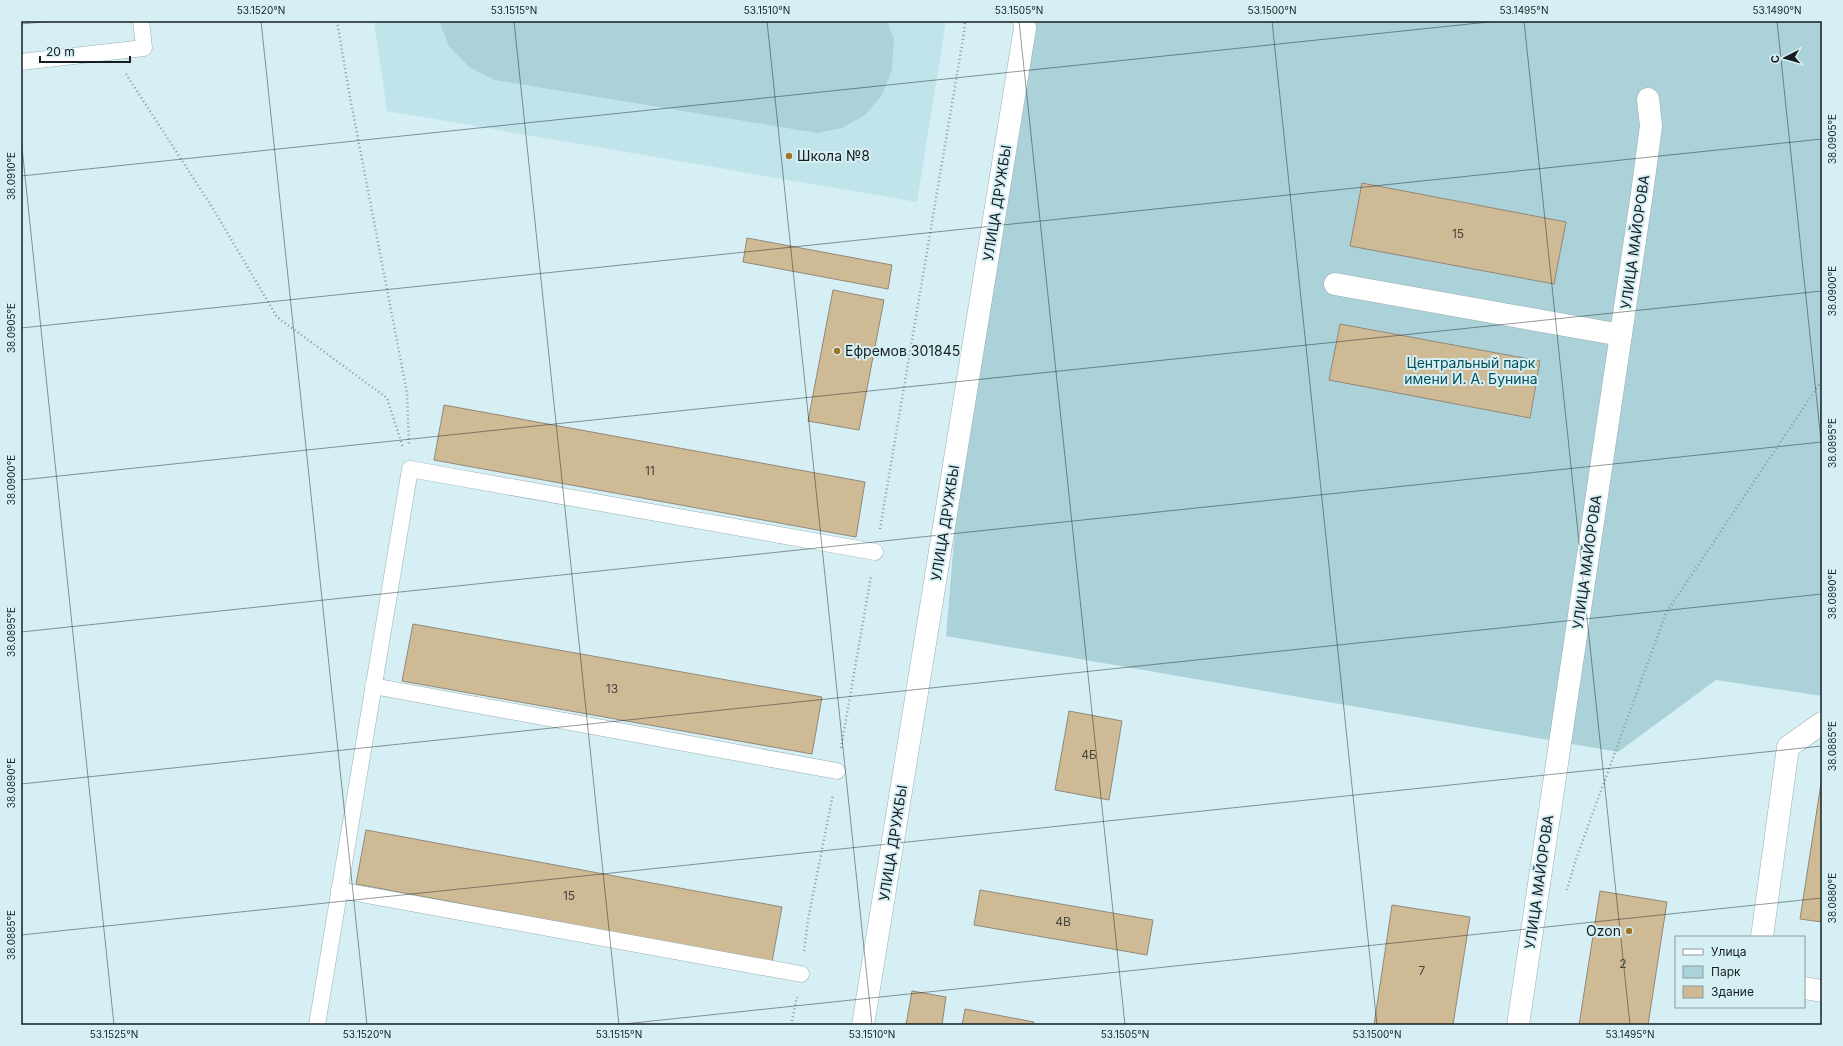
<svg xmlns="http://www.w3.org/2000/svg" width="1843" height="1046" font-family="Inter,sans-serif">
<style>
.built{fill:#c1e4ea}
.green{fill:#acd2d9}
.building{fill:#cfba96;stroke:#928877}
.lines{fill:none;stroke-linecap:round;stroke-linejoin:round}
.lane-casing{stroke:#97afb3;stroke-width:17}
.street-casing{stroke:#97afb3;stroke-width:23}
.path{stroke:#899b9f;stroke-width:2.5;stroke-dasharray:1 3;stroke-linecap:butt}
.lane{stroke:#fff;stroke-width:16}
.street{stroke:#fff;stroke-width:22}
.ticks{fill:none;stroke:#151e20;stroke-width:1;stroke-opacity:0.45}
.poi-dot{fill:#9d7522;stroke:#d6eff4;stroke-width:1.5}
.labels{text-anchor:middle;stroke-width:4;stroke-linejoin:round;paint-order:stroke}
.number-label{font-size:12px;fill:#44453e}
.poi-label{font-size:14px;fill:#151e20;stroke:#d6eff4;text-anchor:start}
.street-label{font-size:14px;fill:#151e20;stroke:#d6eff4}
.park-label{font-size:14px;fill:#04505a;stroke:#d6eff4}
.neatline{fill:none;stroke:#151e20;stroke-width:1.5}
.ticks-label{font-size:10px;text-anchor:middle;fill:#151e20}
</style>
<rect width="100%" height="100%" fill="#d6eff4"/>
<path class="built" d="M374 21H946L917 202 387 111Z"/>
<path class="green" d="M439 21H887L894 39 892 70 882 95 865 115 842 128 817 133 495 80 469 67 449 46Z
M1032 21H1822V696L1716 680 1618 752 946 636 967 385Z"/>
<path class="building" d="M1362 183 1566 222 1554 284 1350 246Z
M747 238 892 265 888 289 743 262Z
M833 290 884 300 859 430 808 421Z
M1340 324 1540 361 1530 418 1329 380Z
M444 405 865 482 856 537 434 460Z
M413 624 822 697 812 754 402 681Z
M1069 711 1122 721 1109 800 1055 790Z
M1822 777V922L1800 919Z
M366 830 782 907 772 962 356 884Z
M980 890 1153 920 1147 955 974 925Z
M1600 891 1667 902 1648 1025H1579Z
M1392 905 1470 917 1453 1025H1374Z
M912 991 946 997 942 1025H906Z
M965 1009 1034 1022 1033 1025H962Z"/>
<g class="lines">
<g class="lane-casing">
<path id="lane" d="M21 62 144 48 141 21
M373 686 837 771
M339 890 801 974
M317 1025 410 469 875 552"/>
</g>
<g class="street-casing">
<path id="street" d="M1335 284 1621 335
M1762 937 1788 747 1822 723
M1804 988 1822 991
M863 1025 1025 28 1024 21
M1518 1025 1642 193 1651 126 1648 99"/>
</g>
<path class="path" d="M337 21 349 92 407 393 409 445
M126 74 212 207 277 317 387 398 403 448
M880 529 964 33 965 21
M841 748 871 576
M1567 890 1576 859 1666 613 1822 380
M804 951 808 920 833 794
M791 1025 797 997"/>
<use href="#lane" class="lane"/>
<use href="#street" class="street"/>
</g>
<path class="ticks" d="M261 21 367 1025M514 21 619 1025M767 21 872 1025M1019 21 1125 1025M1272 21 1377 1025M1524 21 1630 1025M1777 21 1822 450M21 24 53 21M21 138 114 1025M21 176 1498 21M21 328 1822 139M21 480 1822 291M21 632 1822 442M21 784 1822 594M21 935 1822 746M614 1025 1822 898"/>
<g class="poi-dot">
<circle cx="789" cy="156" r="4"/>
<circle cx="837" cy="351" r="4"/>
<circle cx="1629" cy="931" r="4"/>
</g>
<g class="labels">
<g class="number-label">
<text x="1458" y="238">15</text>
<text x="650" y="475">11</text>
<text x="612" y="693">13</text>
<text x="1089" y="759">4Б</text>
<text x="569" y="900">15</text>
<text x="1063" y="926">4В</text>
<text x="1623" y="968">2</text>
<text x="1422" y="975">7</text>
</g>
<g class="poi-label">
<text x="797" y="161">Школа №8</text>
<text x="845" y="356">Ефремов 301845</text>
<text x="1621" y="936" text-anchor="end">Ozon</text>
</g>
<g class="street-label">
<text transform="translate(997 203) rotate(-81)" y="5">УЛИЦА ДРУЖБЫ</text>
<text transform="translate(1635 242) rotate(-82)" y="5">УЛИЦА МАЙОРОВА</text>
<text transform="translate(945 523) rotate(-81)" y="5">УЛИЦА ДРУЖБЫ</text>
<text transform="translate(1587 562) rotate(-82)" y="5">УЛИЦА МАЙОРОВА</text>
<text transform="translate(893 843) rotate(-81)" y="5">УЛИЦА ДРУЖБЫ</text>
<text transform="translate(1539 882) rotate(-82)" y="5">УЛИЦА МАЙОРОВА</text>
</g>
<g class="park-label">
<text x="1471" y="368">Центральный парк<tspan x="1471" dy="16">имени И. А. Бунина</tspan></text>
</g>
</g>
<rect width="1843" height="1046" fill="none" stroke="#d6eff4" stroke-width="44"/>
<rect x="1675" y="936" width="130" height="72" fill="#d6eff4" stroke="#899b9f"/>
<rect x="1683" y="949" width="20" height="6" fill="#ffffff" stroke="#899b9f"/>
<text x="1711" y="956" font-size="12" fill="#151e20">Улица</text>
<rect x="1683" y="966" width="20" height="12" fill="#acd2d9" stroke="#899b9f"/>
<text x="1711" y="976" font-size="12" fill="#151e20">Парк</text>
<rect x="1683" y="986" width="20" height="12" fill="#cfba96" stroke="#899b9f"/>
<text x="1711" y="996" font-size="12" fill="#151e20">Здание</text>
<g transform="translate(1785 58) rotate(264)" stroke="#d6eff4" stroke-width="3" paint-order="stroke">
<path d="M0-3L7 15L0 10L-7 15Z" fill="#151e20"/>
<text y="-6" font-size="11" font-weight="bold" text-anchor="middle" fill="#151e20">С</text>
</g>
<path d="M40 56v6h90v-6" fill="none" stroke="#151e20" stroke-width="2"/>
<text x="46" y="56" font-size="12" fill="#151e20" stroke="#d6eff4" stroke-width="3" paint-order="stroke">20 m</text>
<rect x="22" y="22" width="1799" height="1002" class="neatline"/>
<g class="ticks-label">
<text x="261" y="14">53.1520°N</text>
<text x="514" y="14">53.1515°N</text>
<text x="767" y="14">53.1510°N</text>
<text x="1019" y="14">53.1505°N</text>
<text x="1272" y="14">53.1500°N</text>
<text x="1524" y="14">53.1495°N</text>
<text x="1777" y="14">53.1490°N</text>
<text transform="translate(1832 139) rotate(-90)" y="4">38.0905°E</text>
<text transform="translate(11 176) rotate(-90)" y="4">38.0910°E</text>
<text transform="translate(1832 291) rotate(-90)" y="4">38.0900°E</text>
<text transform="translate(11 328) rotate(-90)" y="4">38.0905°E</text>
<text transform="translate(1832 443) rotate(-90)" y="4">38.0895°E</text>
<text transform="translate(11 480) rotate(-90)" y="4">38.0900°E</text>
<text transform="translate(1832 594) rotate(-90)" y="4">38.0890°E</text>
<text transform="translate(11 632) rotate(-90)" y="4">38.0895°E</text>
<text transform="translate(1832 746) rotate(-90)" y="4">38.0885°E</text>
<text transform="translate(11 783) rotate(-90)" y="4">38.0890°E</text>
<text transform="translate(1832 898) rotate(-90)" y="4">38.0880°E</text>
<text transform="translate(11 935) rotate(-90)" y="4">38.0885°E</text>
<text x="114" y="1038">53.1525°N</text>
<text x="367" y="1038">53.1520°N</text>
<text x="619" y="1038">53.1515°N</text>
<text x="872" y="1038">53.1510°N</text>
<text x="1125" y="1038">53.1505°N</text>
<text x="1377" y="1038">53.1500°N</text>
<text x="1630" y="1038">53.1495°N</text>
</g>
</svg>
